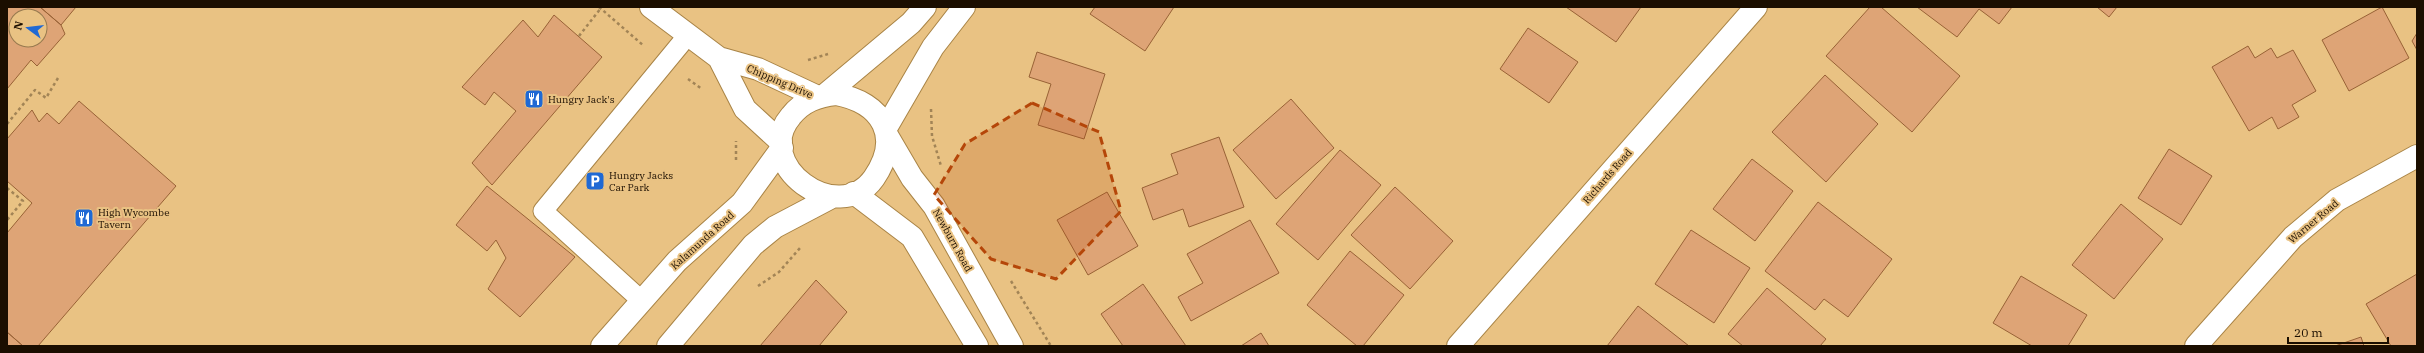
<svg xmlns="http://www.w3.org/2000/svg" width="2424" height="353" font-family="'IBM Plex Serif',serif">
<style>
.building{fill:#dea476;stroke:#986236;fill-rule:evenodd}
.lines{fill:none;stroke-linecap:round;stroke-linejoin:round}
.service-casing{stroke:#a98446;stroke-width:21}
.minor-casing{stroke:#a98446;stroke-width:24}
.tertiary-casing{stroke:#a98446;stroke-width:24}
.primary-casing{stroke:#a98446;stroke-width:24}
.path{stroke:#a28456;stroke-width:2.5;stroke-dasharray:3 3;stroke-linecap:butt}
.service{stroke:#fff;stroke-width:19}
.minor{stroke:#fff;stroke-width:22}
.tertiary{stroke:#fff;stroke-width:22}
.primary{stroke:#fff;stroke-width:22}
.marked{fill:#b54609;fill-opacity:0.2;stroke:#b54609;stroke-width:3;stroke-dasharray:8 5;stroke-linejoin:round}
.labels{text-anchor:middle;stroke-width:4;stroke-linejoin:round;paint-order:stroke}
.street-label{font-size:10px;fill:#1b0e00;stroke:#e9c283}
.poi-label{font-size:10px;fill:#1b0e00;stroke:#e9c283;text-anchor:start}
</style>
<rect width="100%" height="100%" fill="#e9c283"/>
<path class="building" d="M7 7H40L61 25 65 34 37 66 31 60 7 89ZM16 16H40V40H16Z
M40 7H76L61 25Z
M1095 7H1174L1145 51 1090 14Z
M1566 7H1641L1616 42Z
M1870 7H1881L1960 76 1912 132 1826 56Z
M1917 7H2012L1999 24 1979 9 1957 37Z
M2097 7H2117L2109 17Z
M2382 7 2409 58 2349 91 2322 40Z
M554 15 602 57 492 185 472 163 516 111 494 92 485 105 462 87 523 20 538 37Z
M1528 28 1578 62 1549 103 1500 69Z
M2417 33V50L2412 41Z
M2248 46 2255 58 2271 48 2277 58 2293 50 2316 91 2292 105 2299 117 2278 129 2272 117 2249 131 2212 67Z
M1037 52 1105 74 1084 139 1038 125 1051 84 1029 77Z
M1825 75 1878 124 1826 182 1772 132Z
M1291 99 1334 148 1276 199 1233 150Z
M79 101 176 186 38 346H23L7 332V233L32 203 7 181V139L32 110 39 122 47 113 59 124Z
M1219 137 1244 207 1189 227 1183 209 1153 220 1142 188 1178 174 1171 154Z
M2169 149 2212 176 2181 225 2138 198Z
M1340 150 1381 185 1318 260 1276 224Z
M1752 159 1793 191 1755 241 1713 209Z
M487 186 575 257 520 317 488 289 506 258 496 240 487 251 456 225Z
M1395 187 1453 241 1410 289 1351 235Z
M1107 192 1138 246 1088 275 1057 220Z
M1818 202 1892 259 1848 317 1824 299 1815 310 1765 271Z
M2121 204 2163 239 2114 299 2072 265Z
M1250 220 1279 273 1191 321 1178 297 1203 283 1187 254Z
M1691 230 1750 268 1714 323 1655 284Z
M1350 251 1404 295 1363 346H1357L1307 305Z
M2417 274V346H2391L2366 304Z
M2021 276 2087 315 2068 346H2032L1993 323Z
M816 280 847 312 819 346H760Z
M1143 284 1186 346H1123L1101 314Z
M1767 288 1826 339 1820 346H1743L1728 334Z
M1638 306 1689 346H1607Z
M7 332 23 346H7Z
M1261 333 1269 346H1241Z
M2361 337 2364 346H2335Z"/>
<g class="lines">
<g class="service-casing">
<path id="service" d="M642 301 543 211 688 35"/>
</g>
<g class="minor-casing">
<path id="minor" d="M651 7 719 58 758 69 818 97
M719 58 745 109 781 142
M1458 346 1756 7
M2196 346 2293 237 2337 200 2417 156"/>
</g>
<g class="tertiary-casing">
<path id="tertiary" d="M888 137 912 178 934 206 1012 346
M854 193 912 237 977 346"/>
</g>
<g class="primary-casing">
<path id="primary" d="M836 94C883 103 902 137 874 178 838 229 750 164 791 116 803 101 818 96 836 94Z
M825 95 911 23 925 7
M886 128 933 47 964 7
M602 346 677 261 742 203 782 148
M668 346 753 245 775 227 832 197"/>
</g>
<path class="path" d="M599 7 644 46
M579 36 601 8
M808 60 828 54
M688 79 702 89
M931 109 932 136 941 166
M7 124 35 90 46 98 58 78
M736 160V141
M7 188 23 201 7 220
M1011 281 1051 346
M758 286 779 272 800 248"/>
<use href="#service" class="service"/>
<use href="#minor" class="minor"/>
<use href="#tertiary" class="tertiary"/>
<use href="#primary" class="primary"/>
</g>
<path class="marked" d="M1032 103 1099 132 1121 211 1056 279 991 259 934 195 965 144Z"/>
<defs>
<g id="restaurant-square" transform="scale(1)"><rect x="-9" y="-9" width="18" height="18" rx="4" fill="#2069d4" stroke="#e9c283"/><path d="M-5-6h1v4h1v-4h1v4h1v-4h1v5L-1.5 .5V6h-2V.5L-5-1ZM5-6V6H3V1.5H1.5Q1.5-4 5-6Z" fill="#fff"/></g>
<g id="parking-square" transform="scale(1)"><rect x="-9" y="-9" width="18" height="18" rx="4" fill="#2069d4" stroke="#e9c283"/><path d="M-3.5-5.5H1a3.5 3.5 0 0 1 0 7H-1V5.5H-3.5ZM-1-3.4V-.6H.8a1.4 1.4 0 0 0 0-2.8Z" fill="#fff"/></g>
</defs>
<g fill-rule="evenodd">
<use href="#restaurant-square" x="534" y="99"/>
<use href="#parking-square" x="595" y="181"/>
<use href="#restaurant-square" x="84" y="218"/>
</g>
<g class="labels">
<g class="street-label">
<text transform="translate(780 81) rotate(23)" y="4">Chipping Drive</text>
<text transform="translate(1607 176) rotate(-49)" y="4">Richards Road</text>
<text transform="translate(2313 221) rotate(-40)" y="4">Warner Road</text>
<text transform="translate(702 240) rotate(-42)" y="4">Kalamunda Road</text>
<text transform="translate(953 240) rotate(61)" y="4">Newburn Road</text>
</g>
<g class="poi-label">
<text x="548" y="103">Hungry Jack's</text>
<text x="609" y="179">Hungry Jacks<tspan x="609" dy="12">Car Park</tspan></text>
<text x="98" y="216">High Wycombe<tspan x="98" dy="12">Tavern</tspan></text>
</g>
</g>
<rect width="2424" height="353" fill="none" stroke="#1b0e00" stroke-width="16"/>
<g transform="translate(28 28) rotate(285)"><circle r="19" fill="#e9c283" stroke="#977a4f"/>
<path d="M0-3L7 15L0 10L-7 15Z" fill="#2069d4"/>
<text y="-6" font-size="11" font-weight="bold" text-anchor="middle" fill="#1b0e00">N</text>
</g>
<path d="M2288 337v6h100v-6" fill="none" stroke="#1b0e00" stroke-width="2"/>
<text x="2294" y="337" font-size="12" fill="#1b0e00" stroke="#e9c283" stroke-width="3" paint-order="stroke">20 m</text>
</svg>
